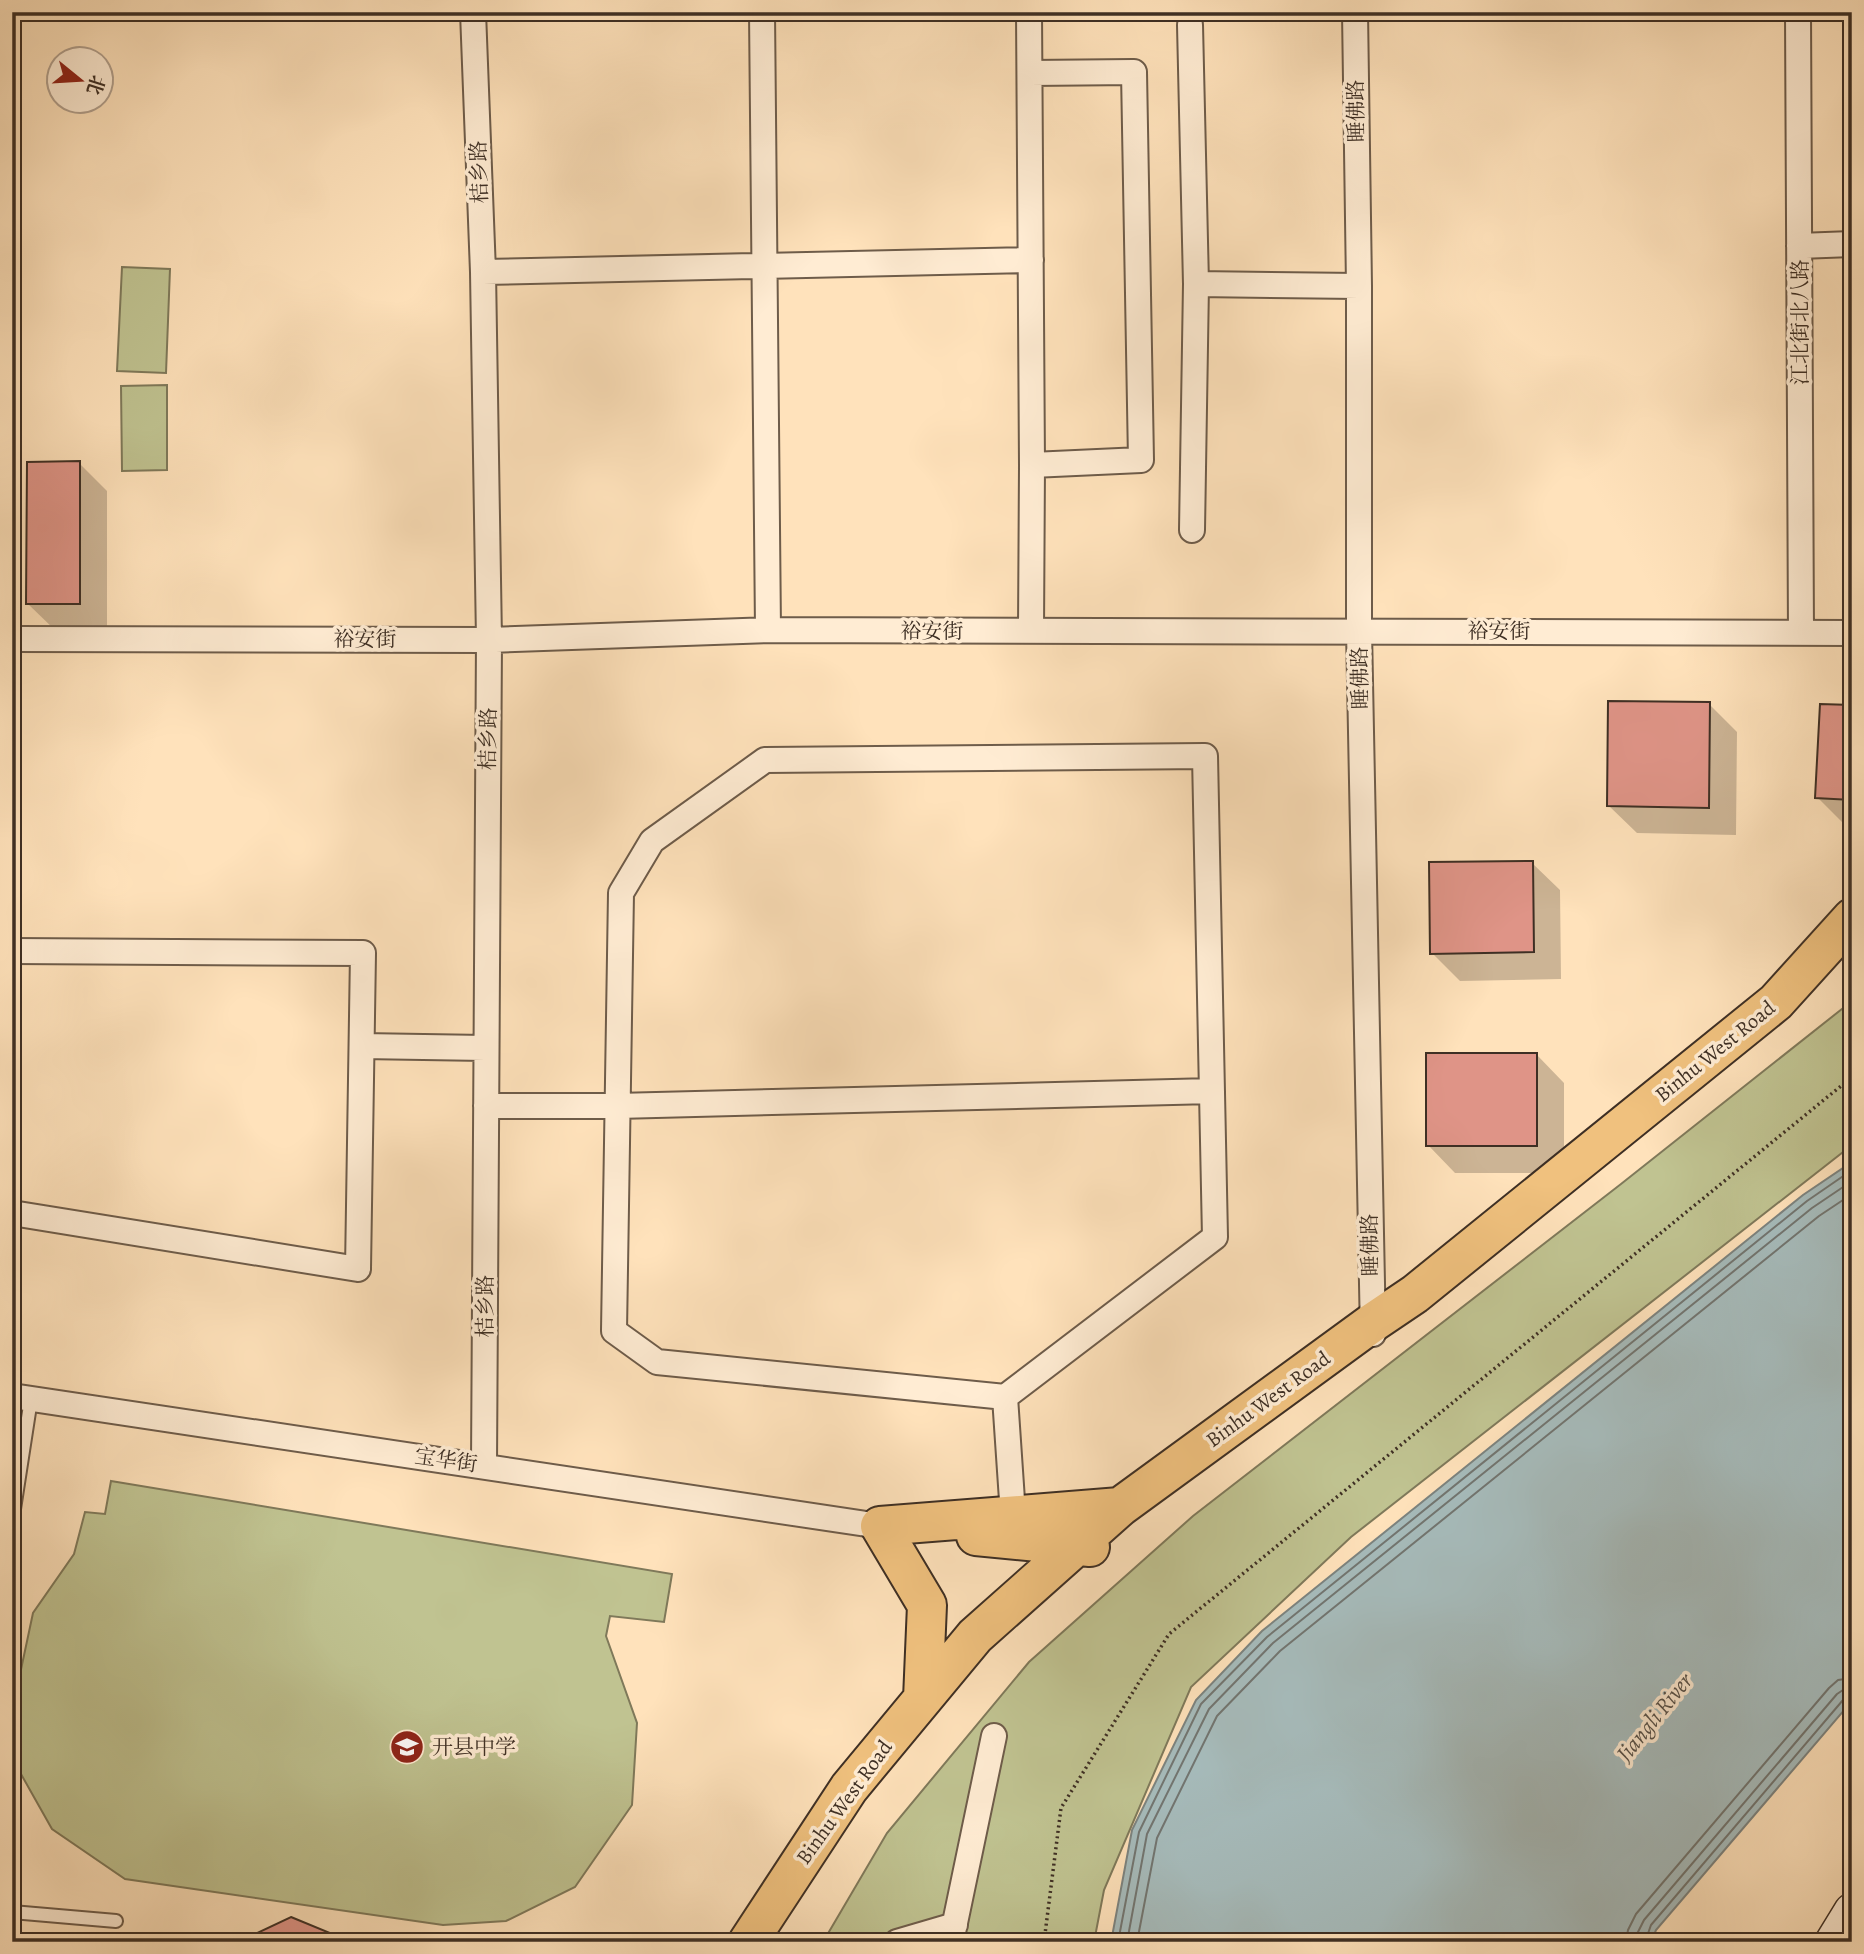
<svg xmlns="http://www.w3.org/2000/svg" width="1864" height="1954" font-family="Alegreya,'Noto Serif SC',serif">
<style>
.green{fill:#c0c391;stroke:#7f795a;stroke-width:2}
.water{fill:#a6bbbb;stroke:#7c837f;stroke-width:2}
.shadow{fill:#0003}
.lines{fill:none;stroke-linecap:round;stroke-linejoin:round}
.shore{stroke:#727570;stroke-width:2}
.building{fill:#df9487;stroke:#3e2f24;stroke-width:2}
.lane-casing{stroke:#6e5c4a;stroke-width:16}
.street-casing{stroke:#6e5c4a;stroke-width:28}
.secondary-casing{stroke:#3e2f24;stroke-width:38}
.primary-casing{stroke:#3e2f24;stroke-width:42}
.path{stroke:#3e2f24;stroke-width:3.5;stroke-dasharray:2 3.5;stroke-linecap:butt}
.lane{stroke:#ffecd3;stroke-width:12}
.street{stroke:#ffecd3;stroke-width:24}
.secondary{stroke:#ffecd3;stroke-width:35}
.primary{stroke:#f0c17e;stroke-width:38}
.labels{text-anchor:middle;stroke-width:7;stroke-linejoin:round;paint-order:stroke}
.street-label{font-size:21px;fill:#3e2f24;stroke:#ffecd3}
.poi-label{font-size:21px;fill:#3e2f24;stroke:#ffecd3;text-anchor:start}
.water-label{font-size:23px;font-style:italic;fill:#58524a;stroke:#ffecd3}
</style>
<rect width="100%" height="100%" fill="#ffe2bb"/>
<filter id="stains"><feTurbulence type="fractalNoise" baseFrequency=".00286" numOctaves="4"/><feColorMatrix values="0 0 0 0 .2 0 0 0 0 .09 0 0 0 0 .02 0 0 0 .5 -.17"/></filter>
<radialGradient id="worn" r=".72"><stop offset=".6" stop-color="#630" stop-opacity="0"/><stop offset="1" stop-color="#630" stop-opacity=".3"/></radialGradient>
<path class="green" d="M122 267 170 269 166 373 117 371Z
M167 385V470L122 471 121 386Z
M1852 1001V1145L1351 1537 1191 1687 1104 1890 1094 1942H823L887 1833 1029 1662 1193 1516 1621 1184Z
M111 1481 672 1574 664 1622 610 1616 606 1636 637 1723 632 1805 575 1887 506 1921 443 1925 125 1879 52 1829 17 1767 16 1693 33 1613 74 1554 85 1512 105 1514Z"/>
<path class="water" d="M1852 1162V1701L1656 1930 1651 1942H1111L1132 1830 1196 1700 1262 1631 1803 1195Z"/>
<path class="shadow" d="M79 463 107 491V631H56L28 604Z
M1709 704 1737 732 1736 835 1637 833 1609 806Z
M1852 707V825H1845L1817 797Z
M1532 863 1560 890 1561 979 1460 981 1432 953Z
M1537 1055 1564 1083V1173H1455L1428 1145Z"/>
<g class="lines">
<path class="shore" d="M1118 1942 1139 1832 1201 1704 1267 1637 1807 1201 1852 1170
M1127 1942 1147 1834 1209 1709 1273 1643 1812 1208 1852 1181
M1137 1942 1157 1838 1217 1716 1280 1651 1819 1216 1852 1194
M1626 1942 1628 1930 1636 1914 1829 1688 1838 1680 1852 1678
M1636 1942 1637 1934 1644 1920 1837 1694 1843 1690 1852 1688
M1645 1942 1651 1925 1843 1700 1852 1697"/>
</g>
<path class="building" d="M80 461V604H26L27 462Z
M1608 701 1710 702 1709 808 1607 806Z
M1820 704 1852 705V800L1815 798Z
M1533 861 1534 952 1430 954 1429 862Z
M1426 1053H1537V1146H1426Z
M291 1917 330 1933 337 1942H245L257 1933Z"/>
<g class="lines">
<g class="lane-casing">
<path id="lane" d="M12 1522 31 1399
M12 1912 116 1921"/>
</g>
<g class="street-casing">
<path id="street" d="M473 12 483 272 489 640 484 1465
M762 12 768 630
M1029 12 1032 465 1031 631
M1355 12 1359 286V631L1373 1334
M1798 12 1801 633
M1190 25 1196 284 1192 530
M1030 73 1134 72 1141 460 1032 465
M1799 246 1852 244
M483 272 1031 260
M1196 284 1359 286
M12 639 489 640 768 630 1852 633
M1205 756 1215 1237 1005 1397 657 1362 614 1331 621 893 652 841 765 760Z
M12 951 363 953 358 1269 12 1213
M362 1046 485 1048
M486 1106H617L1212 1091
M12 1396 880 1526
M1005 1397 1013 1515
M897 1942 955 1925
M951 1942 994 1736"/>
</g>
<g class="secondary-casing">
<path id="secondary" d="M1833 1942 1852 1911"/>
</g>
<g class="primary-casing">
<path id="primary" d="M880 1526 1120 1507
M880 1526 927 1605 923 1699
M976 1536 1090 1547
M748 1942 849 1788 975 1636 1120 1507 1372 1323 1415 1294 1776 1002 1852 918"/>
</g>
<path class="path" d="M1044 1942 1061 1808 1169 1634 1852 1077"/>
<use href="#lane" class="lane"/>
<use href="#street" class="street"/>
<use href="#secondary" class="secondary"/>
<use href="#primary" class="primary"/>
</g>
<defs>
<g id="school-disc" transform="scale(1.75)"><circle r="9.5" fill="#8f2418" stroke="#ffecd3"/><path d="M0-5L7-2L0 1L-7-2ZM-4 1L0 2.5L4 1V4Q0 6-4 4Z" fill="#fff"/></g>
</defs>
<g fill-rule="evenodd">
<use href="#school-disc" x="407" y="1747"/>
</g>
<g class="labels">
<g class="street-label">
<text transform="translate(1356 111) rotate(-91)" y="7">睡佛路</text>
<text transform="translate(479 172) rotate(-92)" y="7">桔乡路</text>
<text transform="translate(1800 322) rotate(-90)" y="7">江北街北八路</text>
<text x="932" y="638">裕安街</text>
<text x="1499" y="638">裕安街</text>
<text x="365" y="646">裕安街</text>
<text transform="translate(1360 678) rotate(-91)" y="7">睡佛路</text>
<text transform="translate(488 739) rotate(-89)" y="7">桔乡路</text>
<text transform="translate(1715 1051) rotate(-39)" y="7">Binhu West Road</text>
<text transform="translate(1370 1245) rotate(-91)" y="7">睡佛路</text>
<text transform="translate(485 1306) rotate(-90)" y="7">桔乡路</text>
<text transform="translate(1268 1399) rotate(-36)" y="7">Binhu West Road</text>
<text transform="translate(446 1460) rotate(8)" y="7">宝华街</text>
<text transform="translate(844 1802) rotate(-54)" y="7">Binhu West Road</text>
</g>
<g class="poi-label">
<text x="432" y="1754">开县中学</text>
</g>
<g class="water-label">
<text transform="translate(1654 1717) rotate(-51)" y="8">Jiangli River</text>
</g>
</g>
<rect width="1864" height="1954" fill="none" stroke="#ffe2bb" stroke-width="42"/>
<rect x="14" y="14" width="1836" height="1926" fill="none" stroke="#3e2f24" stroke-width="3.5"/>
<rect x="21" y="21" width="1822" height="1912" fill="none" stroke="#3e2f24" stroke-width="2"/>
<g transform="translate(80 80) rotate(108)"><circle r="33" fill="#ffecd3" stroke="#b2a08d" stroke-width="2"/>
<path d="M0-5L12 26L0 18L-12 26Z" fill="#8f2418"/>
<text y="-10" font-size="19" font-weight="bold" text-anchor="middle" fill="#3e2f24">北</text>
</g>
<rect width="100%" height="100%" filter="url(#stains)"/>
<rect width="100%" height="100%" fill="url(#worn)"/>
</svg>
